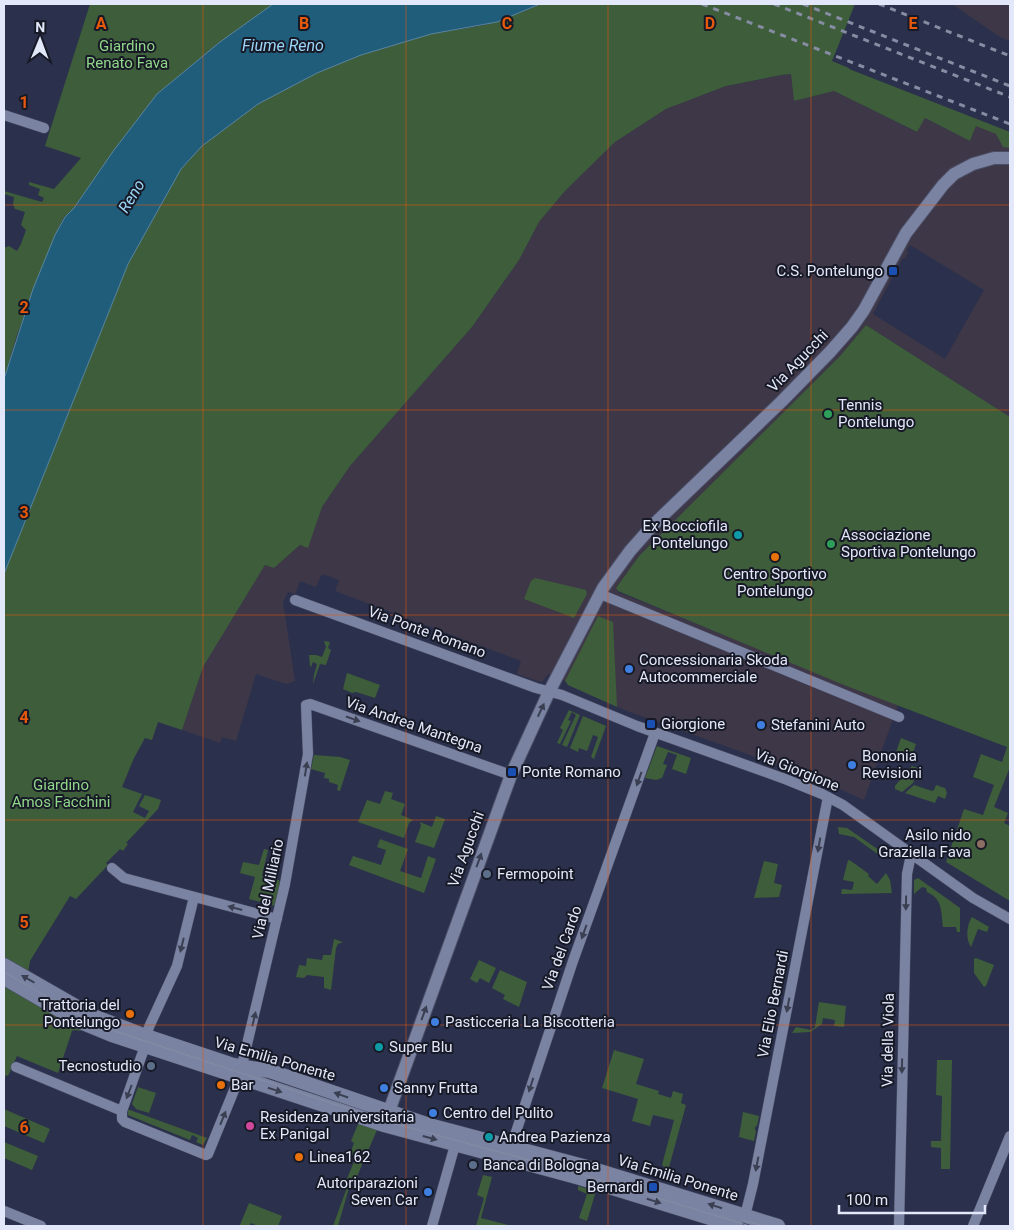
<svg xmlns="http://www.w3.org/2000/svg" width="1014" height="1230" font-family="Roboto,sans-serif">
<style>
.industrial{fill:#3e3747;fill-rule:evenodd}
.green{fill:#3e5d3a}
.water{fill:#205d7b;stroke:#5a86a1}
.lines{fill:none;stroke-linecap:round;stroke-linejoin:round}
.minor-casing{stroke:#4a4e65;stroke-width:11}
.tertiary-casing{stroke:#4a4e65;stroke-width:14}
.secondary-casing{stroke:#4a4e65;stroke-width:15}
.minor{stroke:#7b83a3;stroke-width:10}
.tertiary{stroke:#7b83a3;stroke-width:12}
.secondary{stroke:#7b83a3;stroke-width:14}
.tram{stroke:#868ca2;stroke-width:1}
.rail{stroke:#868ca2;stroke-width:3;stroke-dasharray:6 6;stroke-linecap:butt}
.oneway{fill:#3a3f52}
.grid{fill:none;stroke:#e8590c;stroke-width:1;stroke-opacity:0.55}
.transit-dot{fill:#1a4fb4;stroke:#171a26;stroke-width:2}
.leisure-dot{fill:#2e9e5b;stroke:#171a26;stroke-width:2}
.culture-dot{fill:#0f9aa8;stroke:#171a26;stroke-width:2}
.food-dot{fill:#e8710a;stroke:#171a26;stroke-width:2}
.shop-dot{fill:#3f7fe0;stroke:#171a26;stroke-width:2}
.education-dot{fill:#8d6e63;stroke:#171a26;stroke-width:2}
.service-dot{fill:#5c6f8a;stroke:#171a26;stroke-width:2}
.hotel-dot{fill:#d1479c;stroke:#171a26;stroke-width:2}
.labels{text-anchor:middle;stroke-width:4;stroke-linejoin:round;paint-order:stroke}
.park-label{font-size:15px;fill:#91d689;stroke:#171a26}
.poi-label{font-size:15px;fill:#e2e7f9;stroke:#171a26;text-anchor:start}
.street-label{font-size:15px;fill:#e2e7f9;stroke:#171a26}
.water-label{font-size:16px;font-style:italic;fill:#9bd6f8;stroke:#171a26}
.grid-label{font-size:16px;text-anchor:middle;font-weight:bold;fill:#e8590c;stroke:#171a26;stroke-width:4;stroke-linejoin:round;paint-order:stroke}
</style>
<rect width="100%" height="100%" fill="#2b314c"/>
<path class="industrial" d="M952 4H1010V41L1000 37Z
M792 74 794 101 834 91 916 132 925 118 970 141 978 120 1010 132V417L866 325 840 356 639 556 616 588 618 592 898 705 864 800 820 780 627 711 568 685 565 681 548 674 543 681 541 682 517 674 521 661 335 591 339 580 322 574 316 587 300 581 295 594 288 592 283 602 295 681 286 684 256 674 236 741 222 737 220 743 182 730 203 667 265 565 274 568 300 545 308 547 322 507 350 466 472 327 519 260 539 222 565 191 615 142 666 109 726 86 781 75ZM910 245 984 290 945 359 873 314 902 259 905 258 908 253 907 250Z"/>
<path class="green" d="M90 4H273L220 42 157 94 114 150 74 208 64 217 55 235 17 335 4 379V248L9 246 17 251 21 244 26 230 21 225 25 212 15 209 13 204 14 197 4 194V191L42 202 44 198 38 195 40 189 29 185V182L54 189 81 158 45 146Z
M540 4H855L832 61 849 68V69L1010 132V148L1003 147 996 134 976 126 970 141 925 118 917 132 834 91 794 101 791 74 781 75 726 86 666 109 615 142 565 191 539 222 519 260 472 327 350 466 322 507 308 548 300 545 274 568 265 565 203 667 182 730 158 722 152 740 145 738 134 758 122 787 142 794 133 812 145 818 149 811 139 806 145 795 161 800 158 809 126 843 128 844 123 851 120 849 106 863 108 865 76 899 70 896 30 961 28 973 4 959V574L128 264 181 169 202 146 258 104 317 73 361 55 431 34 485 25 527 10Z
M866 325 1010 417V767L994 807 1008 813 1004 823 1010 826V901L946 862 964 809 983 815 994 785 973 777 981 754 1002 762 1007 747 844 685 618 591 616 588 639 556 840 356Z
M535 578 586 590 587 594 574 618 524 599 531 581Z
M598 616 613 622 617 707 568 685 565 681Z
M324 641 330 642 328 648 331 650 326 665 320 664 313 684 314 675 317 664 313 662 311 667 310 666 309 655H316L322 657 326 647Z
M347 673 380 685 375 698 356 692 352 693 343 689Z
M569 710 580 715 567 747 562 745 576 715 572 712 568 720 571 721 560 744 557 743 563 730 560 728Z
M583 716 606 726 594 759 591 757 598 737 593 735 587 751 579 748 578 752 570 748Z
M901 738 916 744 913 753 905 755 900 761 894 758Z
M657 746 691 758 686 774 672 769 677 755 668 752 663 764 667 765 662 778 656 780 645 778Z
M314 755 340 757 350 760 340 791 337 790 338 785 329 782V779L324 778 325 773 311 769Z
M912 766 918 768 913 783 902 792 895 789V786Z
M914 785 932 791 934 790 936 785 945 788 947 793 945 799 938 796 935 803 905 793Z
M385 791 393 793 391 799 405 804 401 815 413 820 409 823 404 838 358 822 367 800 380 804Z
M436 816 445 819 434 848 415 842 421 826 420 822 432 827Z
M838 827 847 828 889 857 883 858 854 837 839 834Z
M380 839 408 849 400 871 421 878 428 856 436 859 424 893 349 865 353 856 381 865 386 850 377 847Z
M264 849 268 850 262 876 279 880 280 883 275 906 249 899 255 877 240 873 243 862 259 865Z
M848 860 851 861 869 874 868 876 877 884 886 873 890 880 892 893 841 894 842 889 852 890 854 882 843 880Z
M764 861 778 864 774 883 782 885 779 897 754 898Z
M918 878 960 908V932H957L956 927H943C941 912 943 899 927 892L926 888 922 887 914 894V880Z
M972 917 989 927 987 932 978 929 971 947C965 939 967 924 972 917Z
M334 939 343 942 338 944 336 948 331 990 324 988V977L307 975 304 978 296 977 299 965 306 966 307 958 322 960 323 955H331Z
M976 958 994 965 986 986 984 987 974 973V959Z
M479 960 496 968 489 983 480 978 477 983 470 979Z
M500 970 527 982 519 1007 503 999 505 995 492 988Z
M4 984 82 1031 74 1030 72 1031 58 1073 17 1056 8 1076 6 1075 4 1081Z
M819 1002 846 1006 844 1027 834 1026 835 1020 823 1018 822 1024 810 1032 792 1033 796 1027 811 1030 815 1027Z
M614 1050 644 1059 636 1084 659 1091 658 1094 671 1098 673 1091 683 1094 681 1103 686 1105 668 1171 662 1165 674 1120 653 1115 650 1126 632 1121 638 1099 602 1088Z
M937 1060H952L950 1169H941V1148L931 1147V1141H941L942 1096 936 1095Z
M138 1087 156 1093 149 1113 136 1109 132 1104Z
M4 1109 50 1129 44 1143 4 1126Z
M128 1110H130L207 1138 203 1145 196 1142 198 1138 192 1135 190 1140 128 1115Z
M743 1112 759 1116 757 1126 755 1127V1130L756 1131 754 1141 739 1137Z
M358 1124 377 1130 355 1181H351L338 1226H333L349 1182 346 1181 356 1157 350 1154 354 1143 351 1141Z
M4 1142 38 1156 32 1170 4 1158Z
M483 1175 492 1177 481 1218 512 1226H476L484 1198 477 1195Z
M578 1186 596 1191 587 1221 579 1218 587 1194 578 1190Z
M249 1203 282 1216 278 1226H258L251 1223 249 1226 240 1225Z"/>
<path class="water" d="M273 4H540L497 22 431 34 361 55 317 73 258 104 202 146 181 169 128 264 4 574V379L33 289 55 235 65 217 74 208 114 150 157 94 220 42Z"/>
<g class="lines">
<g class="minor-casing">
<path id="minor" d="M4 115 44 128
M600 594 899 717
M295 600 536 688 562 695 637 726 785 779 822 794 843 805 973 898 1010 919
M112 868 124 878 277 919
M194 897 177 966 149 1027 146 1036 145 1046 122 1111V1119L125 1122 206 1155 208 1154 239 1078 285 884 308 754 306 705 310 704 511 775
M16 1067 122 1111
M511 1147 573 961 655 733
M4 1211 41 1226
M745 1216 753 1184 828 797
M432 1226 455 1145
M899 1226 907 874 911 855
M973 1226 1010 1136"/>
</g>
<g class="tertiary-casing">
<path id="tertiary" d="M384 1125 511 775 549 692 603 588 630 551 653 525 781 402 830 352 852 327 864 310 906 233 943 185 954 174 973 164 994 158H1010"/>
</g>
<g class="secondary-casing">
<path id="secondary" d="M4 965 93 1016 146 1036 233 1065 270 1071 429 1125 583 1166 778 1226
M4 978 78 1021 112 1035 384 1125 580 1178 736 1226"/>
</g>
<use href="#minor" class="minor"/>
<use href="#tertiary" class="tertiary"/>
<use href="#secondary" class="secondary"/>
<path class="tram" d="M4 972 86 1019 112 1030 385 1121 577 1173 750 1226
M743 1220 764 1226"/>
<path class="rail" d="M702 4 1010 124
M774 4 1010 97
M803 4 1010 86
M879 4 1010 56"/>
</g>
<defs><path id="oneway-solid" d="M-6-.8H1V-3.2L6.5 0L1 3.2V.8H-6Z" transform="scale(1.25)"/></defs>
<g class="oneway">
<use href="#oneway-solid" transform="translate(541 710) rotate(-65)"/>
<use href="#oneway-solid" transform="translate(353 719) rotate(19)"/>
<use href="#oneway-solid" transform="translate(306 769) rotate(-81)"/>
<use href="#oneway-solid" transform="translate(639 779) rotate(110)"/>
<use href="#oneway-solid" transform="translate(819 845) rotate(100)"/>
<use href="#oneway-solid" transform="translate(479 860) rotate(-70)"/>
<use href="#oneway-solid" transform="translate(906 903) rotate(91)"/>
<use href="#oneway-solid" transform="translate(235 908) rotate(-165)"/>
<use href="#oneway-solid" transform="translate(584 932) rotate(110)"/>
<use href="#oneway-solid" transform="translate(182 945) rotate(104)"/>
<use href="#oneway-solid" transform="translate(28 979) rotate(-150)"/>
<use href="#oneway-solid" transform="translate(788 1005) rotate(101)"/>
<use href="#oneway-solid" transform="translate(424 1013) rotate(-70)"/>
<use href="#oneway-solid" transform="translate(254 1019) rotate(-77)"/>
<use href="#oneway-solid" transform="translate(902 1066) rotate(91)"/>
<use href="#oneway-solid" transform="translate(531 1085) rotate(108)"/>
<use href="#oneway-solid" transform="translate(275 1090) rotate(18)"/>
<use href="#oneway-solid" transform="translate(129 1092) rotate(111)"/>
<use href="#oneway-solid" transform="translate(341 1095) rotate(-161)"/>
<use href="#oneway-solid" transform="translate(223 1118) rotate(-68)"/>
<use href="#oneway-solid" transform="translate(430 1138) rotate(15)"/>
<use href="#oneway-solid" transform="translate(757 1164) rotate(101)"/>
<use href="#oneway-solid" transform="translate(654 1201) rotate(17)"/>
<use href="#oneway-solid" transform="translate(715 1206) rotate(-162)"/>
</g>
<path class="grid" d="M203 4V1226M406 4V1226M608 4V1226M811 4V1226M4 205H1010M4 410H1010M4 615H1010M4 820H1010M4 1025H1010"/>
<g class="transit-dot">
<rect x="888" y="266" width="10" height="10" rx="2.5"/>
<rect x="646" y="719" width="10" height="10" rx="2.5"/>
<rect x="507" y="767" width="10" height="10" rx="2.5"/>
<rect x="648" y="1182" width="10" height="10" rx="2.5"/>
</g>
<g class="leisure-dot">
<circle cx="828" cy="414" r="5"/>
<circle cx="831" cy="544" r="5"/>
</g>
<g class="culture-dot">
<circle cx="738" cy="535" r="5"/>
<circle cx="379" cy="1047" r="5"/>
<circle cx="489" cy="1137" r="5"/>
</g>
<g class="food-dot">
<circle cx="775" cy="557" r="5"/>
<circle cx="130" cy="1014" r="5"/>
<circle cx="221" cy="1085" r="5"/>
<circle cx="299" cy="1157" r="5"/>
</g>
<g class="shop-dot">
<circle cx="629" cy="669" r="5"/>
<circle cx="761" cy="725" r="5"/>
<circle cx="852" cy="765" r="5"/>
<circle cx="435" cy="1022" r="5"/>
<circle cx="384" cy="1088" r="5"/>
<circle cx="433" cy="1113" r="5"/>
<circle cx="428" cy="1192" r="5"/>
</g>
<circle class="education-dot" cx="981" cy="844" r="5"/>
<g class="service-dot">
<circle cx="487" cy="874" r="5"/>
<circle cx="151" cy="1066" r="5"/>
<circle cx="473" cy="1165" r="5"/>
</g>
<circle class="hotel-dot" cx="250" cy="1126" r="5"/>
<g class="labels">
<g class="park-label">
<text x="127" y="51">Giardino<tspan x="127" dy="17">Renato Fava</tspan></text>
<text x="61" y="790">Giardino<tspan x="61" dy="17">Amos Facchini</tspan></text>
</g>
<g class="poi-label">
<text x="883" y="276" text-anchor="end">C.S. Pontelungo</text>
<text x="838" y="410">Tennis<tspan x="838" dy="17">Pontelungo</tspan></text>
<text x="728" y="531" text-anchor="end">Ex Bocciofila<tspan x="728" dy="17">Pontelungo</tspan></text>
<text x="841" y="540">Associazione<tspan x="841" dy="17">Sportiva Pontelungo</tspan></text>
<text x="775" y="579" text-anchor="middle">Centro Sportivo<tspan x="775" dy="17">Pontelungo</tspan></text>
<text x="639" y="665">Concessionaria Skoda<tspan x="639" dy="17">Autocommerciale</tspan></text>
<text x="661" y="729">Giorgione</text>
<text x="771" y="730">Stefanini Auto</text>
<text x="862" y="761">Bononia<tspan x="862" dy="17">Revisioni</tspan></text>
<text x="522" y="777">Ponte Romano</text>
<text x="971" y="840" text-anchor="end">Asilo nido<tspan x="971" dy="17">Graziella Fava</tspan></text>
<text x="497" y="879">Fermopoint</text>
<text x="120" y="1010" text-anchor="end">Trattoria del<tspan x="120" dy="17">Pontelungo</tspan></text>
<text x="445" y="1027">Pasticceria La Biscotteria</text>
<text x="389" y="1052">Super Blu</text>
<text x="141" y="1071" text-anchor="end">Tecnostudio</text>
<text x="231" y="1090">Bar</text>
<text x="394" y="1093">Sanny Frutta</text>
<text x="443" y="1118">Centro del Pulito</text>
<text x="260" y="1122">Residenza universitaria<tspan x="260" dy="17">Ex Panigal</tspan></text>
<text x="499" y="1142">Andrea Pazienza</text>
<text x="309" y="1162">Linea162</text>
<text x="483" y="1170">Banca di Bologna</text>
<text x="418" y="1188" text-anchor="end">Autoriparazioni<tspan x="418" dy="17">Seven Car</tspan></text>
<text x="643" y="1192" text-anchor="end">Bernardi</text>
</g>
<g class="street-label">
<text transform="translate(798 361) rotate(-46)" y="5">Via Agucchi</text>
<text transform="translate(427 632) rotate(20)" y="5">Via Ponte Romano</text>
<text transform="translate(414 725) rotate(19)" y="5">Via Andrea Mantegna</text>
<text transform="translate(797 770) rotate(22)" y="5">Via Giorgione</text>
<text transform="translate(466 849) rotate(-70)" y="5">Via Agucchi</text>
<text transform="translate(268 889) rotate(-78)" y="5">Via del Milliario</text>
<text transform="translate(562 948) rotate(-70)" y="5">Via del Cardo</text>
<text transform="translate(773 1004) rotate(-79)" y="5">Via Elio Bernardi</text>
<text transform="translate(888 1040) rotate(-89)" y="5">Via della Viola</text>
<text transform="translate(275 1059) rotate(16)" y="5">Via Emilia Ponente</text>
<text transform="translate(678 1178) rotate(17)" y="5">Via Emilia Ponente</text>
</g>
<g class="water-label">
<text x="283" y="51">Fiume Reno</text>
<text transform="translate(131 196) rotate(-59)" y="6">Reno</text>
</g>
</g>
<g class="grid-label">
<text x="101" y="29">A</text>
<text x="304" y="29">B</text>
<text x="507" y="29">C</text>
<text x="710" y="29">D</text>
<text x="913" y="29">E</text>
<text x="24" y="108">1</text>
<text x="24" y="313">2</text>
<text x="24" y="518">3</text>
<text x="24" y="723">4</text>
<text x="24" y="928">5</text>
<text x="24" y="1133">6</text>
</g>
<rect width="1014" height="1230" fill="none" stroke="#e2e7f9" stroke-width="10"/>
<g transform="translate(40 40) rotate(1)" stroke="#171a26" stroke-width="4" paint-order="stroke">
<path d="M0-4L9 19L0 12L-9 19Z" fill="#e2e7f9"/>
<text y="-8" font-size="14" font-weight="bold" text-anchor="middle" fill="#e2e7f9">N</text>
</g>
<path d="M839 1205v8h146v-8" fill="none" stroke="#e2e7f9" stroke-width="2.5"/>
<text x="846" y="1205" font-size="15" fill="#e2e7f9" stroke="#171a26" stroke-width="4" paint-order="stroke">100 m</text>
</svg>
